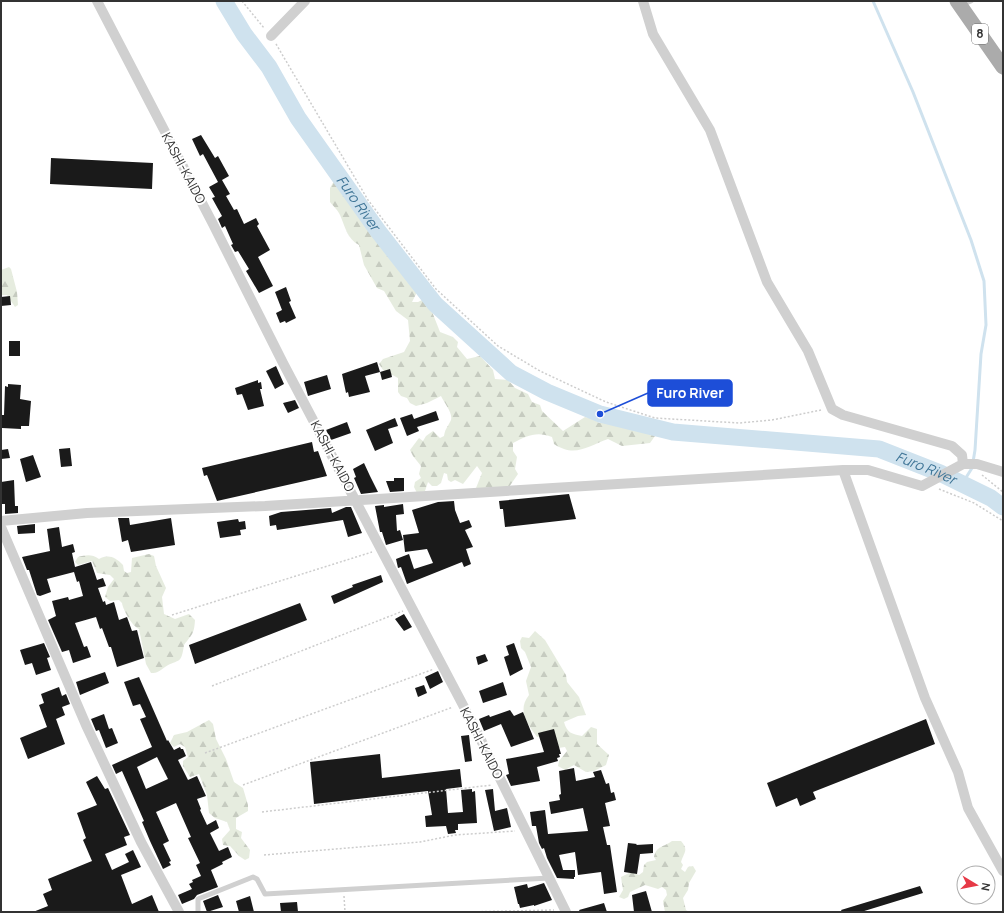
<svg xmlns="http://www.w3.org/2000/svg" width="1004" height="913" font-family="Manrope,sans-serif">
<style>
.forest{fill:url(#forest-firs)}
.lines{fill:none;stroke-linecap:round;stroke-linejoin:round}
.stream{stroke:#cfe2ee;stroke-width:3}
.river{stroke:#cfe2ee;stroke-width:17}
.building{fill:#1a1a1a;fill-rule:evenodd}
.path{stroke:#cdcdcd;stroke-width:1.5;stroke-dasharray:2 2;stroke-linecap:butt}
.service{stroke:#d0d0d0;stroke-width:5}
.minor{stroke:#d0d0d0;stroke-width:10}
.primary{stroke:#ababab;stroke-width:15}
.labels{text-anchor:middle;stroke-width:4;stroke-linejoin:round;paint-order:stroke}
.shield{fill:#fff;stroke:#707070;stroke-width:1}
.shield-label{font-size:12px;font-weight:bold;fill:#333}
.street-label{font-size:13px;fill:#333;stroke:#fff}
.water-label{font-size:14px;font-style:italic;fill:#3f7597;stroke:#fff}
.leader{fill:none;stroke:#1d4ed8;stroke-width:1.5}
.callout-dot{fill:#1d4ed8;stroke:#fff;stroke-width:1.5}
.callout{fill:#1d4ed8;stroke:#1d4ed8;stroke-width:1.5}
.callout-label{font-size:14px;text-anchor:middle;font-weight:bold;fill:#fff}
</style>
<defs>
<pattern id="forest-firs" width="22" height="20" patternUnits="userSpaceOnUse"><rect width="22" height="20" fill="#e6ecdf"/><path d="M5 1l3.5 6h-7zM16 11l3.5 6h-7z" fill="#c6cbc0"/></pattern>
</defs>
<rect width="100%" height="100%" fill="#fff"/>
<path class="forest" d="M334 181 340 186 361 214 380 242 395 257 396 263 413 283 417 292 412 302H418L424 299 431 309 440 332 453 337 458 342 457 347 467 359 480 356 493 370 495 379 508 380 515 388 528 394 532 402 540 405 542 411 563 431 585 417 594 419 599 423 607 421 615 413 620 414 626 424 632 425 638 421 646 424 647 430 655 436 650 443 622 446 608 439C588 446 575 458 554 444L552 437C536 431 527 436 513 443V451L517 457 515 469 518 474 509 487H493L487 490 476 488 482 473 477 466 463 484 455 480 451 482 448 480 447 474 444 473 441 483 437 486H432L428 482 425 491 417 493 414 487 415 482 421 478 419 474 421 466 413 456 410 450 419 438 423 441 426 436 433 431 440 438 444 436C445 429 447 428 450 422 455 415 444 403 441 396L427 403 416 406 410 403 407 398 401 396 398 392V378L383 370 379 364 383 359 404 352 410 341 408 320 396 311 384 291 377 288 364 265 359 245C347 239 345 226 340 215 338 210 333 206 330 202V188Z
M9 267 11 269 17 292 18 305 15 307 7 295H1V270Z
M149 554 154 556 156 566 166 588 162 597 164 614 175 619 189 614 195 620C194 635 192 634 184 645 181 666 179 658 165 667 159 671 158 673 151 673L146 664 139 629C132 626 123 610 122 603L119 600 110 601 105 597 108 587 114 579 110 575 97 573 92 561 78 565 75 562 78 557C86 555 92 554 99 559 109 554 115 557 123 565L124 571 127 573 131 572 132 558Z
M535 631 545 640 566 675 567 682 579 697 586 715 578 716 564 722C567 733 572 734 582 736L591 727 597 729V744L609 755 606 765 594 771 586 772 574 765 565 770 558 766 559 761 567 751 565 747 558 748 544 736 537 737C527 724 517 710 529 695L526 681 531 667 525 652 521 648 520 641 522 637 529 638Z
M209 720 213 724 216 739 226 759 234 782 243 788 248 805V811L236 818V829L242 832 241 838 250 850 249 858 245 860 239 856 230 846 223 845 222 839 230 830 227 822 215 818 209 813 207 795 199 774 190 777 183 766V761L188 757 185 747 180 744 174 747 170 743 174 735 187 732Z
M672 841H681C689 850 684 852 681 862L683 865 681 869 685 872 688 867 693 866 696 871 689 883 688 890 683 898 686 910 689 912H665L663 901 667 895 666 890 662 887 658 889 645 885 630 892 628 897 624 899 619 897 623 890 621 877 631 872 639 875 643 872 644 865 647 862 656 860 654 857C656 846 664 847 672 841Z"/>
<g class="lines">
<path class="stream" d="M873 1 913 92 971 240 984 281 986 325 981 354 975 450 972 468 962 484"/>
<path class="river" id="s1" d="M224 1 244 34 269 67 298 118 378 231 435 304 511 373 547 392 600 414 673 432 879 449 940 473 991 498 1003 507"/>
</g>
<path class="building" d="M201 135 215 158 218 156 229 176 222 180 230 194 226 196 234 210 237 209 244 224 256 218 259 224 257 226 270 250 258 257 273 286 259 293 246 271 249 269 238 251 235 252 231 245 233 244 225 226 222 228 218 219 222 216 212 198 215 197 209 187 218 182 203 154 200 156 192 139Z
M51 158 153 163 152 189 50 184Z
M286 287 291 301 289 302 296 318 286 323 285 321 280 323 276 313 282 310 275 292Z
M10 296 11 305 1 306V297Z
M9 341H20V356H9Z
M377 362 380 372 365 376 370 392 349 397 348 392 346 393 342 374Z
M276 366 284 384 275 389 266 371Z
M390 369 392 377 382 380 380 372Z
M327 375 331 389 308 396 304 382Z
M258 380V383L261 382 262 389H260L264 406 248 410 242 394 237 395 235 388Z
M8 384 21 385 20 399 31 401 29 426H21V429L2 428 1 415H4L5 386 8 387Z
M295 400 299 408 288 413 283 403Z
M436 411 439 420 417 427 419 431 407 436 400 418 412 414 414 419Z
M395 418 398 426 388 429 393 443 375 451 366 430Z
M347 422 351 433 331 440 326 430Z
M312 442 314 452 318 451 327 476 217 501 207 475 204 476 202 468Z
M70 448 72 466 61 467 59 449Z
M8 449 10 458 1 459V450Z
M33 455 41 477 26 482 20 459Z
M364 463 370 476 378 492 361 494 354 478 356 477 353 469Z
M394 478H404V491L390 492 386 481H394Z
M14 480 15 506H18V513L5 514V504H1V482Z
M569 494 576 519 505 527 503 509H500L499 501Z
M454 501 455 510 460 523 469 520 472 527 465 530 473 547 466 549 471 564 464 567 462 562 407 584 401 567 398 568 396 559 409 554 414 569 433 563 427 549 405 552 403 535 419 533 412 510 438 502Z
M403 504 404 514 396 515 397 531 400 530 403 540 386 545 382 532H380L375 506 384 505V507Z
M346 507H351L362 533 348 537 343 520 277 530 276 525 270 526 269 516 281 512 331 508 332 513Z
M118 518H129L130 525 171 518 175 545 131 552 128 540 122 542Z
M238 519 239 522 245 521 246 529 240 530 241 535 220 538 217 522Z
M35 524V533L18 534 17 526Z
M59 527 62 547 73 544 75 552 72 553 75 567 91 562 97 580 103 578 106 586 98 588 103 602 105 601 106 605 114 602 119 620 127 617 132 631 137 630 144 658 117 667 111 647H109L102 628 100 629 96 617 75 623 84 647 87 646 91 657 73 663 69 650 62 652 48 620 56 616 52 601 68 597 69 600 83 596 79 581 77 582 74 572 47 579 51 592 40 596 37 595 29 570H27L22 557 50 551 47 529Z
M381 575 383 582 334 604 331 596 353 587 352 585Z
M300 603 307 620 195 664 189 645Z
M404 614 412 627 404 631 395 619Z
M44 643 50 657 47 658 51 670 36 675 32 663 25 665 20 650Z
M514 643 523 669 510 676 504 657 509 655 506 646Z
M485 654 488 661 478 665 476 657Z
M438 671 443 682 430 689 425 677Z
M105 672 109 683 80 695 76 682Z
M139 677 167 741 168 740 174 750 180 747 181 749H183L186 756 178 760 188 780 197 776 206 796 197 799 201 809 200 810 207 825 216 820 219 828 210 833 219 851 228 847 232 857 222 862 223 864 211 870 218 887 197 895 194 899 182 904 178 895 192 889 189 884 193 882 192 880 201 876 196 865 200 863 188 838 191 837 176 803 156 812 169 841 163 844 171 861 169 862 171 865 163 869 150 841 142 822 144 821 122 771 116 774 112 765 152 747 140 719 146 717 140 704 133 706 124 682ZM157 757 168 779 146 789 137 767Z
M503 682 507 695 483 703 479 691Z
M424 685 427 693 418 697 415 688Z
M59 687 62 696 66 694 70 704 62 707 65 715 56 719 65 744 28 759 20 738 47 727 39 705 44 703 41 694Z
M510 710 514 716 523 712 534 739 511 747 501 724 484 731 479 719 489 715 490 717Z
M104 714 109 729 112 728 118 743 106 748 99 730 96 731 91 719Z
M926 719 935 744 813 792 816 799 800 806 797 798 776 807 767 783Z
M554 729 561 754H559L560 757 557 758 558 761 537 767 540 781 511 786 506 775 509 774 506 759 544 752 538 733Z
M469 735 472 761 465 762 461 736Z
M380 754 382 778 460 769 462 787 446 789 448 813 463 812 461 790 472 789V792L475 791 477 823 458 824V830H455L456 833 448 834 446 826 426 827 425 816 432 815 428 791 314 804 310 762Z
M574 768 576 781 595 777 593 772 601 770 606 784 609 783 611 793 614 792 616 800 605 803 610 826 603 827 607 845H610L617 892 604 894 601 872 578 875 575 852 559 855 563 870H575V877H574V879L557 878 547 858 544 848 542 849 539 843 536 826H532L530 812 545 810 548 834 588 831 583 808 551 814 549 802 560 800 559 795 561 794 559 771Z
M97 776 105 789 108 788 130 835 124 837 127 845 105 854 112 870 129 862 125 854 133 850 141 867 121 875 132 904 152 895 159 912H33L48 906 43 894 52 890 48 879 92 861 83 840 86 838 77 813 97 805 86 782Z
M493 789 495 811 507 808 511 827 494 831 485 790Z
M628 843 637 844 636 845 653 844V853L640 854 637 874 624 872Z
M544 883 552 900 534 906V905L520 908 519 904H518L514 887 527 884 528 888Z
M920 886 923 893 861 912H842L841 910Z
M646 891 652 912H634L632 895Z
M218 895 223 907 207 912 203 901Z
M250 896 254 912H239L236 901Z
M297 902 298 912H281L280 903Z
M604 903 607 912H580L579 910Z"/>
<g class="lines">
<path class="path" d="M242 1 264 28
M276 44 368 200 436 289 498 346 540 371 606 402 655 418 739 423 772 420 821 410
M982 475 1003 492
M939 489 974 503 1003 521
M172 615 372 552
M212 686 403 611
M205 753 434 669
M243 785 453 707
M262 812 492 785
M264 855 420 842 455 835 515 831
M344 896 345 912
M465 912 554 910"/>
<path class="service" d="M961 5 971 1
M198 912V899L253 877 257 879 265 894 549 878"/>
<path class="minor" d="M97 1 213 224 283 363 474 726 566 912
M643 1 653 34 710 130 767 282 808 351 832 409 843 415 952 446 962 455 963 464
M271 36 305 1
M843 470 925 698 958 772 968 808 1003 871
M1 521 87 513 265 506 843 470H868L922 486 963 464H977L1003 472
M1 527 86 725 141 842 179 912"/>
<path class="primary" d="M957 1 1003 67"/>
</g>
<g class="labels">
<rect class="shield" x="972" y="24" width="16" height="20" rx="3"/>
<g class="shield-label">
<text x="980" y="38">8</text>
</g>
<g class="street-label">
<text transform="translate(184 168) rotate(62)" y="5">KASHI-KAIDO</text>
<text transform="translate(333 456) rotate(62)" y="5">KASHI-KAIDO</text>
<text transform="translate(482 743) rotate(63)" y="5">KASHI-KAIDO</text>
</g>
<g class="water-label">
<text dy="5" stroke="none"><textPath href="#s1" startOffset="243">Furo River</textPath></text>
<text dy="5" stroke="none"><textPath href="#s1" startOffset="903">Furo River</textPath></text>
</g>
</g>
<path class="leader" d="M600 414L648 393"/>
<circle class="callout-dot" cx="600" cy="414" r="4"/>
<rect class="callout" x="648" y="380" width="84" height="26" rx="4"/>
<g class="callout-label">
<text x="690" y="398">Furo River</text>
</g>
<rect width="1004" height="913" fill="none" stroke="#333333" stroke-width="4"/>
<g transform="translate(976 885) rotate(100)"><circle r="19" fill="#ffffff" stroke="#adadad"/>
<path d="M0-3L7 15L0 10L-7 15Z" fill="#e63946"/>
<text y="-6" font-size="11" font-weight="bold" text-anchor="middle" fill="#333333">N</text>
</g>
</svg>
